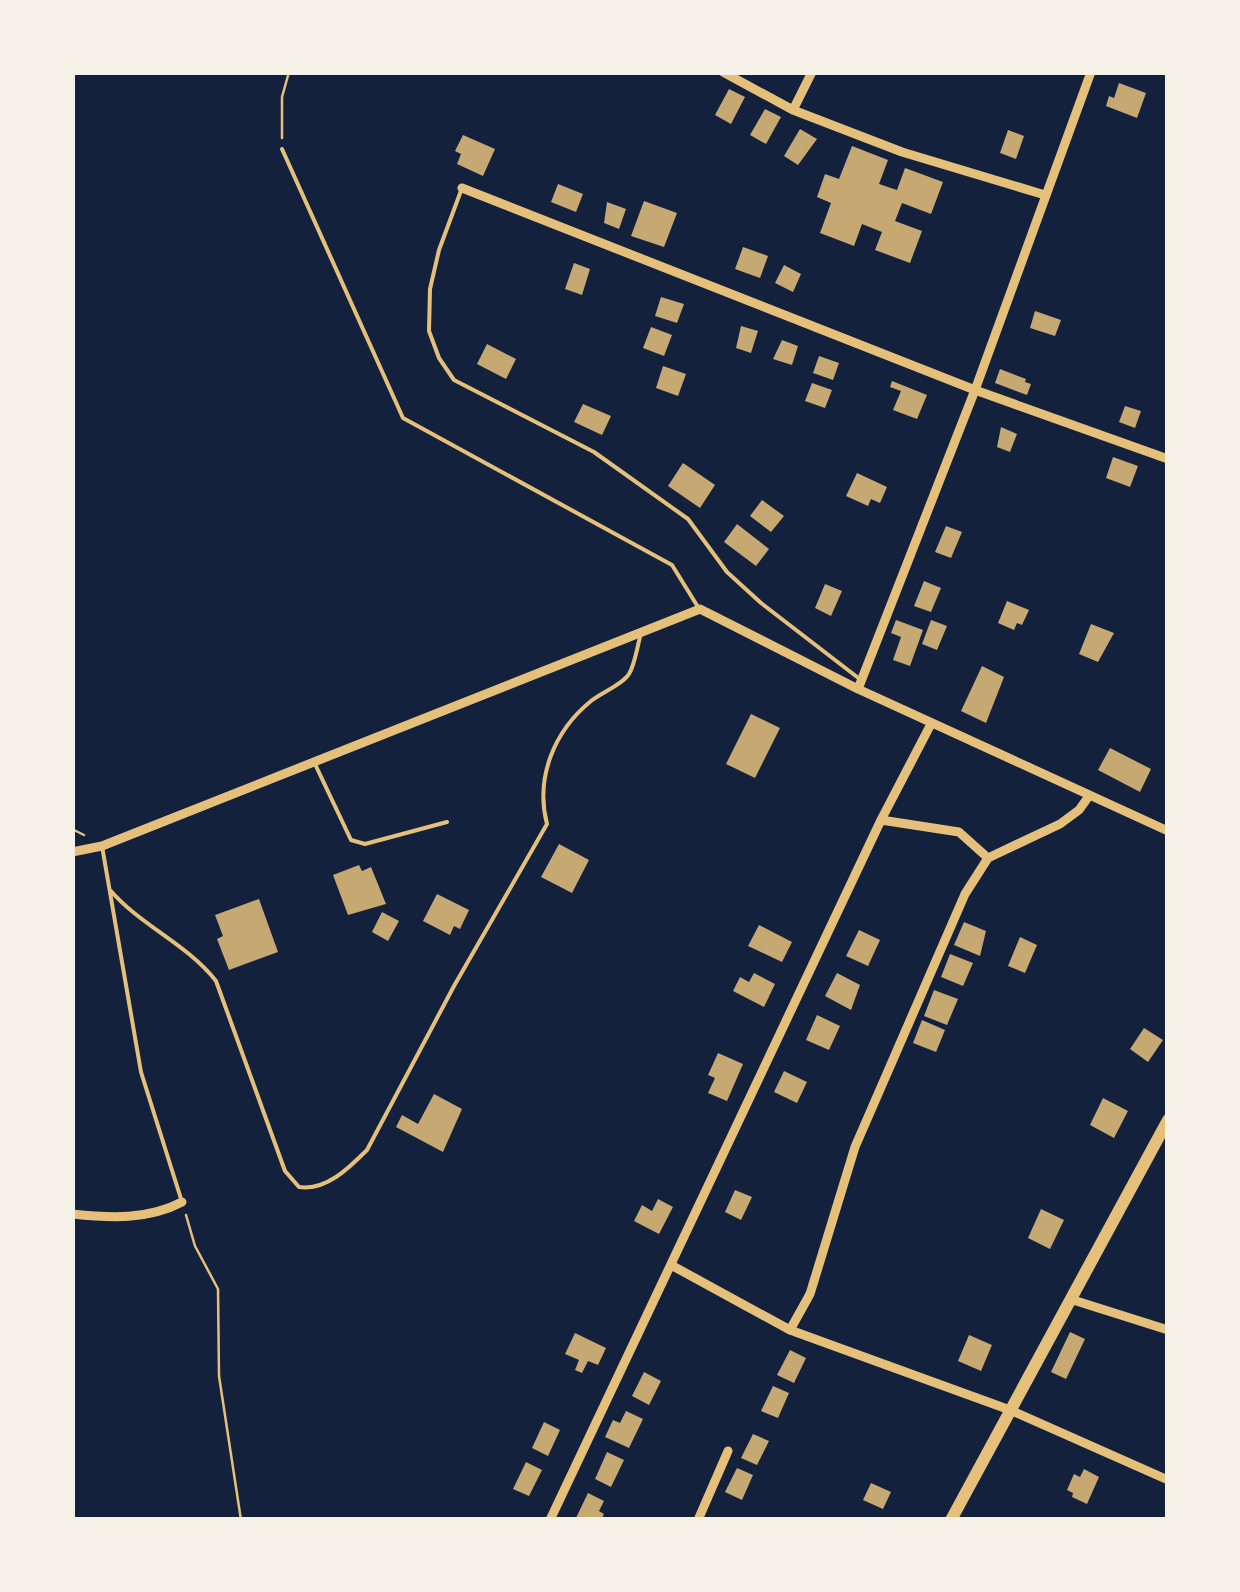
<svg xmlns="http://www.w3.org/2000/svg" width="1240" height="1592" font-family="'Nunito Sans',sans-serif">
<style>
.building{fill:#c6a872}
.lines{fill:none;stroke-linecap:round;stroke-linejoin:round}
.path{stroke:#e5c07b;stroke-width:2.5}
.service{stroke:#e5c07b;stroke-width:4}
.minor{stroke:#e5c07b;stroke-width:9}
.secondary{stroke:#e5c07b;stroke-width:12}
</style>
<rect width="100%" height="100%" fill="#14213d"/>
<path class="building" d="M1119 83 1146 93 1137 118 1106 106 1109 96 1114 98Z
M729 89 745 97 731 124 715 115Z
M765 109 781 117 766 144 750 135Z
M800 129 817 139 798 165 784 156Z
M1008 130 1024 136 1016 159 1000 153Z
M463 135 495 149 483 176 457 164 461 154 455 151Z
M852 146 888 160 879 184 897 190 905 168 943 182 931 214 902 203 895 221 922 231 910 263 875 250 882 232 862 224 854 246 820 233 831 203 817 197 825 174 839 179Z
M558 184 583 194 576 212 551 202Z
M644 201 677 213 664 247 631 236Z
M607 202 626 209 619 229 604 223Z
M743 247 768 256 760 278 735 269Z
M574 263 590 269 582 295 565 289Z
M784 265 801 274 793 292 775 283Z
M661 297 684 304 677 323 655 316Z
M1035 311 1061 320 1055 336 1030 328Z
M741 326 758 331 751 353 736 348Z
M651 327 672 335 664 356 643 348Z
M782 340 798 346 792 365 773 359Z
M487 344 516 359 506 379 477 364Z
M819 356 839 363 833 380 813 373Z
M663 366 686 374 678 396 656 388Z
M1000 369 1026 379 1025 382 1031 384 1027 395 995 383Z
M892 381 927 395 917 419 893 410 901 391 890 387Z
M812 383 832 390 825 408 805 401Z
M583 404 611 416 602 435 574 422Z
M1125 406 1141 411 1135 428 1119 422Z
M1001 427 1017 434 1010 452 997 447Z
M1113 457 1138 466 1130 487 1106 478Z
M683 463 715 485 700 508 668 486Z
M857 473 887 487 880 503 871 499 868 506 846 496Z
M762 500 784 516 771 532 750 516Z
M737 524 769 549 756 566 724 542Z
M946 526 962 532 951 558 935 552Z
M924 581 941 588 931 612 914 606Z
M825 584 842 591 831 616 815 608Z
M1007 601 1029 610 1022 625 1017 623 1014 630 998 623Z
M896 620 923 630 910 666 893 660 901 637 891 633Z
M931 620 947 626 937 650 922 644Z
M1091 624 1114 633 1098 662 1079 654Z
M982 666 1004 677 986 723 961 711Z
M751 714 780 728 755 778 726 764Z
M1110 748 1151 769 1140 792 1098 770Z
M559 844 589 860 572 893 541 877Z
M359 865 362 871 371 867 386 904 348 915 333 875Z
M437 894 469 910 460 929 454 926 450 935 423 921Z
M259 899 278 952 229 970 217 939 223 936 215 915Z
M382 912 399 921 388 941 372 932Z
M964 922 986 931 980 956 954 945Z
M759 925 792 942 782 962 748 946Z
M859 930 880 940 868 966 846 956Z
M1020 937 1037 945 1025 973 1008 966Z
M950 954 973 963 963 986 941 977Z
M754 973 775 984 764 1007 733 991 740 977 749 982Z
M837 973 860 985 851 1010 825 996Z
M934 990 958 999 947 1025 924 1016Z
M817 1015 840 1026 829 1050 806 1040Z
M922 1020 945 1030 936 1052 913 1043Z
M1144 1028 1163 1040 1148 1062 1130 1049Z
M718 1053 743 1064 727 1101 708 1093 715 1078 708 1075Z
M784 1071 807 1082 797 1103 774 1092Z
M434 1094 462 1109 443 1152 396 1127 402 1115 418 1124Z
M1103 1098 1128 1111 1114 1138 1090 1125Z
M735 1190 752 1197 741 1220 725 1212Z
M658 1199 673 1207 659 1234 634 1221 642 1205 652 1211Z
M1041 1209 1064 1220 1050 1249 1028 1238Z
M1070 1332 1085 1339 1066 1379 1051 1372Z
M575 1333 606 1348 598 1365 588 1361 582 1373 575 1370 579 1360 565 1354Z
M969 1335 992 1345 981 1371 958 1361Z
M790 1350 806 1358 794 1383 777 1375Z
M644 1372 661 1381 649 1405 632 1396Z
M773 1386 789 1393 778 1418 761 1411Z
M626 1411 643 1419 629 1448 605 1437 613 1420 620 1423Z
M544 1422 560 1430 548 1456 532 1448Z
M753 1434 769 1441 757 1465 741 1458Z
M607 1452 624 1460 611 1487 595 1479Z
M526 1462 542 1470 529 1496 513 1489Z
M737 1468 753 1475 742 1500 725 1492Z
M1084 1469 1099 1477 1087 1504 1072 1497 1073 1493 1067 1490 1074 1474 1080 1477Z
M871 1483 891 1492 883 1509 863 1500Z
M588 1493 604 1501 599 1511 604 1514 601 1520H575Z"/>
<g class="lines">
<path class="path" d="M282 138V97L289 72
M72 829 84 835
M186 1215 195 1246 218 1289 219 1376 241 1520"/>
<path class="service" d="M282 149 403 418 672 565 698 607
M462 188 439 250 430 289 429 331 439 358 454 380 594 452 688 519 727 572 761 603 861 680
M314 762 351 840 365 844 447 822
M102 846 141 1072 182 1202
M110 890C141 926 187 944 216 981L285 1171 299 1187C326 1191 349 1168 367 1150L454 986 547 824C535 778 554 731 591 701 602 692 622 685 629 674 635 664 637 648 640 637"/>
<path class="minor" d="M723 72 793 110 902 152 1045 195
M793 110 812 72
M462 188 975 390 1168 459
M858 689 975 390 1091 72
M881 820 959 832 988 858
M72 852 102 846 700 609 858 689 1168 831
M72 1214C110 1218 148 1220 182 1202
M671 1265 790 1330 1010 1410 1168 1480
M1070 1299 1168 1330
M790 1330 810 1294 855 1147 965 894 988 858 1060 824 1079 810 1089 796
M550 1520 881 820 931 724
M698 1520 728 1451"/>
<path class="secondary" d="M951 1520 1168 1120"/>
</g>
<rect width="1240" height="1592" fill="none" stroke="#f6f1e7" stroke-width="150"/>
</svg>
